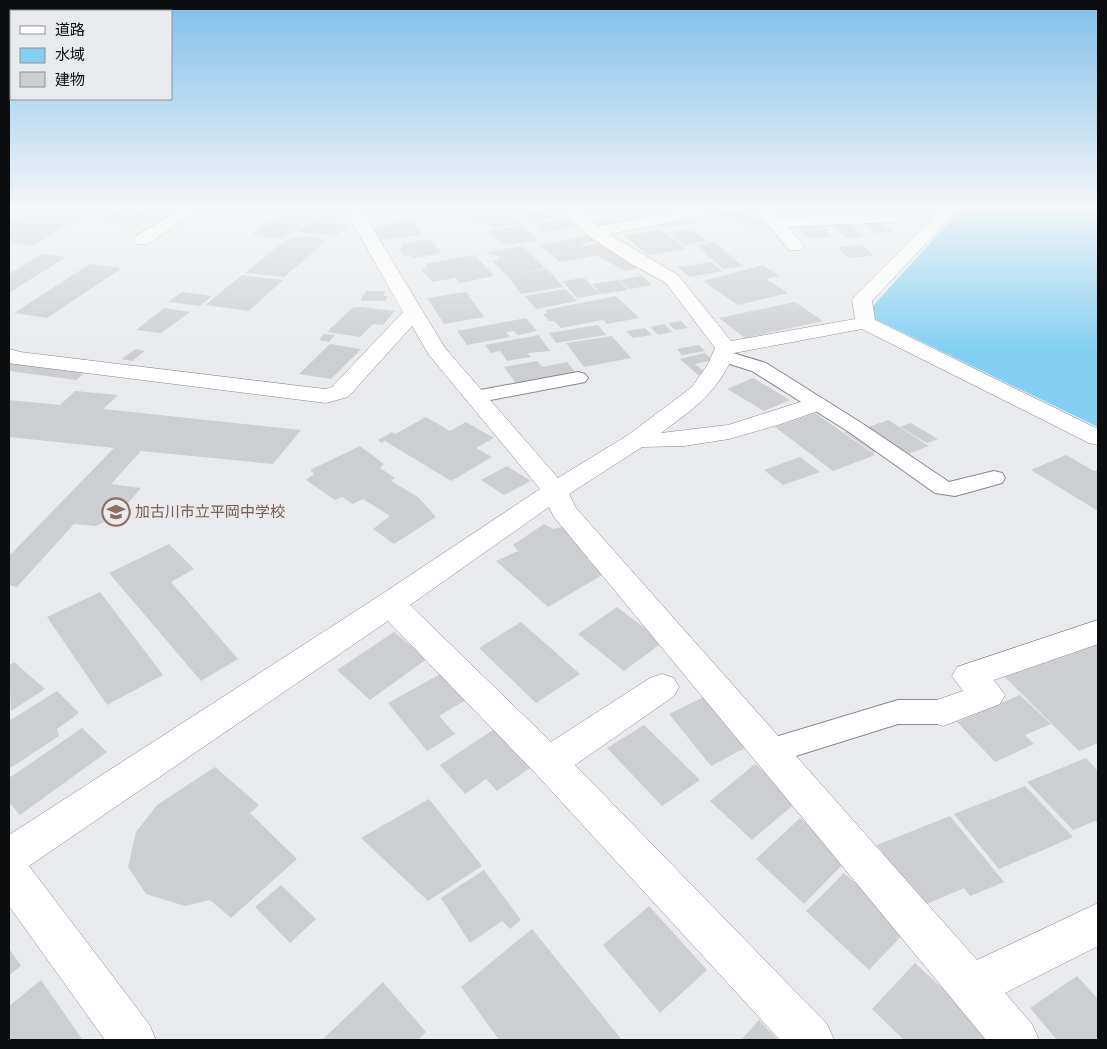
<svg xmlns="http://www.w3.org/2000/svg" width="1107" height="1049" font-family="Karla,'Noto Sans JP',sans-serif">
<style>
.water{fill:#83cff2}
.building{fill:#cdced1}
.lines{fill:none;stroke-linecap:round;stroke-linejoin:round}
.lane-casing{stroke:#86888b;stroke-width:2}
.street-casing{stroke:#86888b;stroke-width:1}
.lane{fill:#fff;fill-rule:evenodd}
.street{fill:#fff;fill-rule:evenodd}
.labels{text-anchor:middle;stroke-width:4;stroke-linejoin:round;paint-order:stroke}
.education-label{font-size:15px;fill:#785e54;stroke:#e8eaed;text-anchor:start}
</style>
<rect width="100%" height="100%" fill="#e8eaed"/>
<path class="water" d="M964 206H1098V427L873 318 872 307Z"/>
<path class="building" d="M9 206H25L9 214Z
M41 206H99L32 246 9 243V223Z
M292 206H327L304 223 273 219Z
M329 206H340L344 211 333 222 349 224 336 236 296 232Z
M385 206H429L432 210 392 215Z
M491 206H501L521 223 494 228 482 221 474 222 469 217 474 216 469 212 462 210Z
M512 206H536L538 208 524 209 522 207 515 209Z
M608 206H650V207L618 214Z
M783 206H803L810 214 790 215Z
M813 206H838L842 209 817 210Z
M122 208 150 211 146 214 164 215 151 223 143 222 137 226 99 222Z
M550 208 561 216 529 222 519 214Z
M740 209 763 223 746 226 734 218 726 220 715 213Z
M685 215 696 222 665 228 655 221Z
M569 219 578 227 544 232 536 225Z
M614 219 619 223 599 226 593 222Z
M273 220 303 224 282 239 251 234Z
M413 220 423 235 380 240 373 227Z
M877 220 893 232 876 234 860 222Z
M819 222 832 237 808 238 795 223Z
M847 222 865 236 847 238 829 223Z
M523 226 538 240 505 245 487 231Z
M660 229 686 249 648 255 624 236Z
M691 229 708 241 685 245 669 233Z
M592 235 598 240 581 244 584 246 603 242 643 267 625 271 598 256H592L560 262 539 245Z
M303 236 319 238 325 242 284 277 245 273 289 238Z
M430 239 442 253 412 258 410 255 405 256 398 248 403 247 401 244Z
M715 242 725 251 720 252H726L743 266 723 269 696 245Z
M862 245 874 256 848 258 837 247Z
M523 246 545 268 521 273 547 269 564 287 521 294 507 275 492 261 500 259 497 255H491L488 252Z
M42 254 66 257 9 293V274Z
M475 255 494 276 460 283 456 278 432 282 421 269 427 268 425 264Z
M711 262 723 271 689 277 678 267Z
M90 264 122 268 47 318 14 313Z
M763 265 780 276 766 279 788 293 738 305 703 281Z
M242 275 283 280 249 311 205 305Z
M642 276 652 285 629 289 619 280Z
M584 278 600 294 577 298 562 281Z
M618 280 628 290 601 294 592 284Z
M565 289 577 301 536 309 525 296Z
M366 291H385L383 296H388L385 301H360Z
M182 292 212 296 200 306 168 302Z
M466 292 484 317 444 324 427 298Z
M616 296 639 318 607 324 603 320 561 328 554 321H549L543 314 547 313 545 310Z
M795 302 823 321 745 338 719 318Z
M361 307 395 311 383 325 373 324 360 337 327 332 352 308Z
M164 308 190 312 161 333 136 330Z
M526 318 537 331 518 335 514 331 506 332 510 337 467 345 457 331Z
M681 321 688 328 675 330 668 323Z
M664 324 672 332 658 335 650 327Z
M598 325 606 335 556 343 549 333Z
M645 328 652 335 633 338 626 331Z
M324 334 335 335 329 342 319 340Z
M539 335 550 351 527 353 531 357 507 361 500 351 491 353 485 345Z
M612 336 631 358 584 367 566 343Z
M330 344 361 349 331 379 299 374Z
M699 345 705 351 682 355 677 349Z
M136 349 145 351 132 361 121 359Z
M705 353 712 360 695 364 706 373 698 375 680 359Z
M537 361 542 367 567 362 576 373 517 385 504 367Z
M9 363 85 373 76 380 9 371Z
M753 378 790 400 764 411 727 389Z
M75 391 118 395 103 409 301 430 273 464 141 451 111 484 141 488 118 515 96 526 74 524 17 587 9 585V556L114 448 9 437V400L60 405Z
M815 413 875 455 833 471 775 427Z
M426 417 450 431 466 422 494 438 476 448 492 457 451 481 385 441 382 443 378 440 392 432 395 434Z
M888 420 929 446 903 456 863 429Z
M911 423 938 439 927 443 900 427Z
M853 429 883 449 874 453 844 432Z
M360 446 384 464 380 468 395 478 391 481 418 497 436 517 394 544 373 529 390 516 363 499 353 504 342 497 335 500 306 480 314 474 310 470Z
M1066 455 1094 471 1098 470V511L1031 470Z
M800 457 820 472 783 485 764 470Z
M507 466 531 481 504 495 481 480Z
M544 524 554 529 564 526 592 556 587 559 604 574 548 607 496 561 518 551 513 545Z
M169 544 194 569 171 582 238 659 201 681 109 573Z
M100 592 163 675 107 705 47 617Z
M617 607 663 642 624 671 578 634Z
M521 622 580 674 536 703 479 648Z
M394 632 427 659 370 700 337 670Z
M1098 644V743L1079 751 1004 676Z
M14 662 45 689 11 711 9 666Z
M442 673 466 700 439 716 455 734 427 751 388 703Z
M57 691 79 713 57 729 59 736 9 769V721Z
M1020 695 1051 724 1025 735 1034 744 995 762 957 722Z
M706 696 749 746 711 766 669 714Z
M644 725 700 780 662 806 607 748Z
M82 728 107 752 20 815 9 802V778Z
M493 730 530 768 497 791 486 779 465 794 440 765Z
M1086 758 1098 771V824L1095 821 1073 830 1027 782Z
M755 764 798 801 752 840 710 801Z
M215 767 259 805 250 813 297 859 231 918 210 900 185 906 146 894 128 867 136 832 157 805Z
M1025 786 1073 837 999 869 954 814Z
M429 799 482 866 428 901 361 838Z
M950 816 1004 882 970 896 964 888 922 906 877 845Z
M800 818 849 858 804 904 756 859Z
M484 870 521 920 510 929 502 921 470 943 441 898Z
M844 873 908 929 869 970 806 911Z
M281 885 316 919 290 943 255 907Z
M649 906 707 970 660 1013 603 945Z
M532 929 622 1040H499L461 987Z
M9 948 21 966 9 975Z
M915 963 997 1039 996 1040H904L872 1009Z
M1077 976 1098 999V1040H1057L1030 1008Z
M41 980 82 1039 81 1040H9V1006Z
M383 982 426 1032 418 1040H322Z
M759 1020 778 1040H741Z"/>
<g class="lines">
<g class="lane-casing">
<path id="lane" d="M723 350 766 363 863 424 949 482 994 471 1002 473 1005 478 1002 483 955 496 935 493 849 432 752 371 717 360 714 356 717 352Z
M578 372 585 374 588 378 585 382 475 403 468 401 465 397 468 393 475 391Z
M898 700H943L954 704 958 712 954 720 943 724H898L770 764 759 760 754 751 759 742Z"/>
</g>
<g class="street-casing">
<path id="street" d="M185 206H203L148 244H136L134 240 136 236Z
M343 206H359L445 348 558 478 628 435 692 387 708 364 715 348 666 283 631 264 588 236 558 206H576L598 226 705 206H735L733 209 727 211 609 234 678 275 731 341 855 319 852 300 855 296 945 206H961L872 301 875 320 1098 429V445L1089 443 862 329 734 353C718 393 694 408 661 433L728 425 816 397 824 399 828 404 824 409 781 424 729 439 684 446 642 447 569 494 576 508 977 960 1098 903V946L1005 993 1032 1024 1039 1040H986L554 517 549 507 410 605 551 742 650 678 662 674 674 678 679 687 674 696 575 765 827 1024 834 1040H780L536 774 388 621 29 866 149 1024 156 1040H105L9 906V835L379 596 540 489 429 355 412 326 348 397 326 403 15 364 9 363V349L20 352 325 389 332 387 403 312Z
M753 206H769L780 218 895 212 903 217 895 222 788 227 804 246 801 250H789Z
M1098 620V644L994 680 1005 695 1000 704 943 726 931 722 926 712 931 702 963 691 952 676 957 667Z"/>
</g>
<use href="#lane" class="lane"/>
<use href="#street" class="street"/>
</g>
<linearGradient id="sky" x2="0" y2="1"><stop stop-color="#7fbfec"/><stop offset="0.59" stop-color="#f5f6f7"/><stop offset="1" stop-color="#f5f6f7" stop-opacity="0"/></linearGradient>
<rect width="1107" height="352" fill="url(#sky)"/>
<defs>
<g id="school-ring" transform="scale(1.4375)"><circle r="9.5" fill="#e8eaed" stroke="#8d6e63" stroke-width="1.5"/><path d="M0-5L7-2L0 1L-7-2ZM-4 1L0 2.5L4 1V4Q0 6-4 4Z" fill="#8d6e63"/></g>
</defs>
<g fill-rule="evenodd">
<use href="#school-ring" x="116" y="512"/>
</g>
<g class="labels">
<g class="education-label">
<text x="135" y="517">加古川市立平岡中学校</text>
</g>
</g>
<rect width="1107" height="1049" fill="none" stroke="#0c0d0e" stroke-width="20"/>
<rect x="10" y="10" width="162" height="90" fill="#e8eaed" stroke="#909294"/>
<rect x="20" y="26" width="25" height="8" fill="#ffffff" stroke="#909294"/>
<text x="55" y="35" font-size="15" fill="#0c0d0e">道路</text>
<rect x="20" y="48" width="25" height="15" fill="#83cff2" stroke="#909294"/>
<text x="55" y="60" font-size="15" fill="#0c0d0e">水域</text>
<rect x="20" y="72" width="25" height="15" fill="#cdced1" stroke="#909294"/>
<text x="55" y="85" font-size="15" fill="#0c0d0e">建物</text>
</svg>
